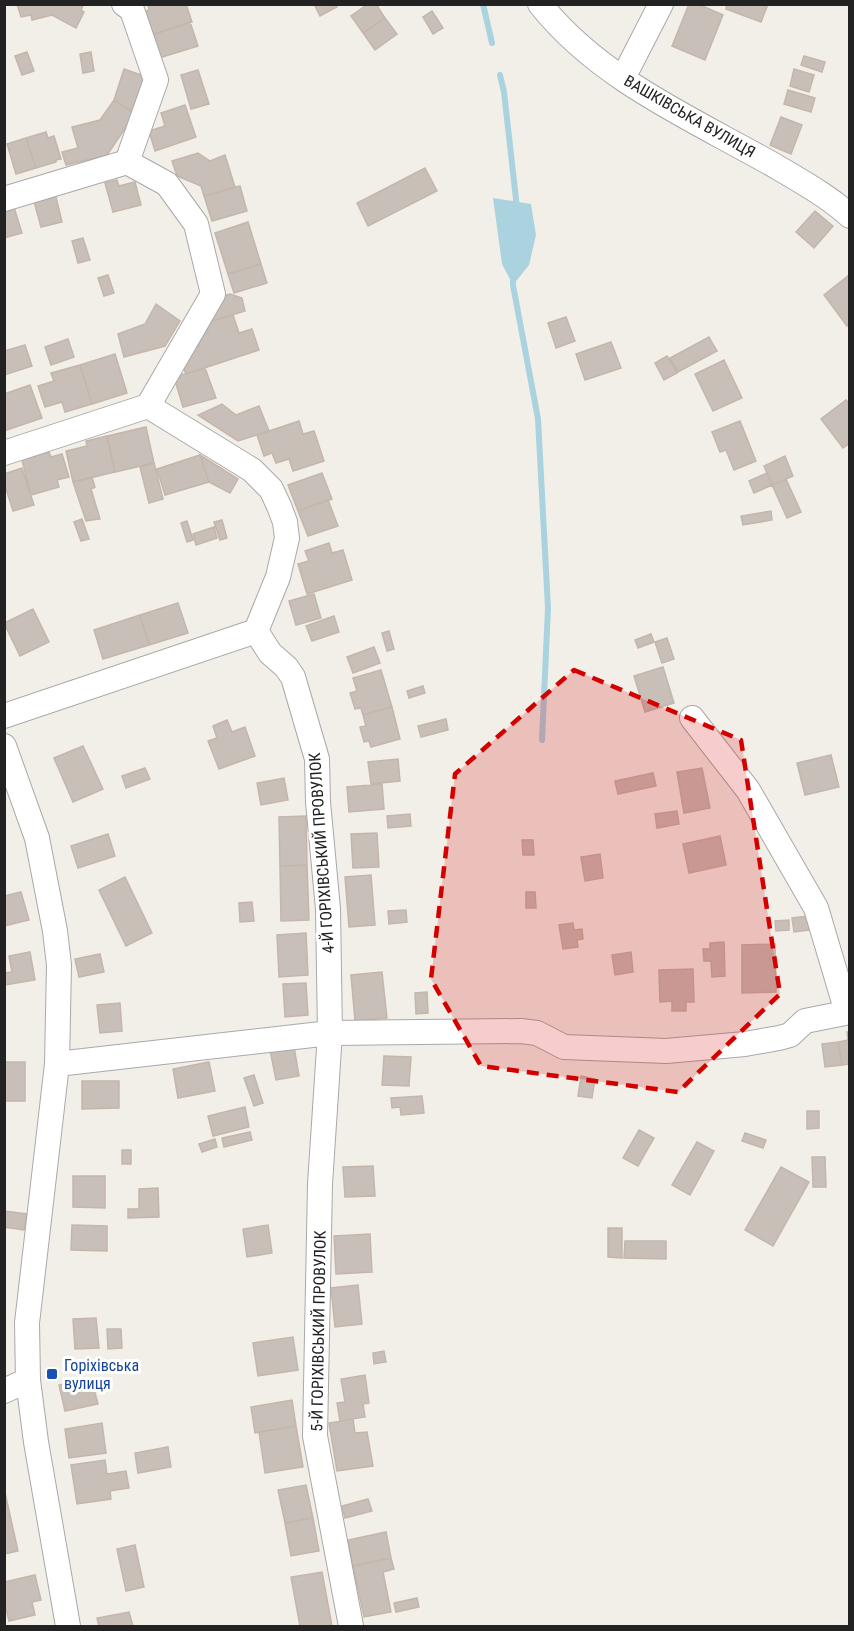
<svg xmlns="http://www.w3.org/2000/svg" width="854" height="1631" font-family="'Roboto Condensed',sans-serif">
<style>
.water{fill:#aad3df}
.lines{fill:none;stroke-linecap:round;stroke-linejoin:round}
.stream{stroke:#aad3df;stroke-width:6}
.building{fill:#c7bfb8;stroke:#c4b6ab;stroke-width:1.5}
.minor-casing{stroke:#a9a9a9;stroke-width:26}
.minor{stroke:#fff;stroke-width:24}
.marked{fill:#d40000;fill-opacity:0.2;stroke:#d40000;stroke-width:4.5;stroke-dasharray:12 8;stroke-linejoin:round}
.transit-dot{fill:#1a4fb4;stroke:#fff;stroke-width:2}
.labels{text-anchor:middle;stroke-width:6;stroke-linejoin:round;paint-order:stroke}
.street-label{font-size:16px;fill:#222;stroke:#fff}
.transit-label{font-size:16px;fill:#164399;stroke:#fff;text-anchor:start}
</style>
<rect width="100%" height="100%" fill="#f2efe9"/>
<path class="water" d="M493 198 531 204 536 235 529 265 513 285 502 264Z"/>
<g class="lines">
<path class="stream" d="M483 4 492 43
M500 75 504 92 517 208
M513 278V285L538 419 548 608 542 740"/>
</g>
<path class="building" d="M17 4H84L81 10 84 12 76 28 52 15 32 20 31 15 21 17Z
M148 4H186L192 22 152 35 144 12 149 10Z
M314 4H336L337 7 320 16Z
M368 4H376L385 18 363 33 351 16Z
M689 4H698L723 15 705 60 672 46Z
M727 4H768L761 22 726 9Z
M432 11 443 28 433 34 423 17Z
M385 18 397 34 375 50 363 33Z
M190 22 198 46 159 58 152 35Z
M27 52 34 71 22 75 15 56Z
M91 52 94 71 83 73 80 54Z
M804 56 825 62 822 72 801 65Z
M124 69 144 76 135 114 114 100Z
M794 69 814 75 809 92 790 86Z
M198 70 209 104 191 109 181 75Z
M788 90 815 98 811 112 784 104Z
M114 100 135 114 107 155 66 165 62 152 78 148 72 127 100 120Z
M185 105 196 137 155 151 149 131 165 126 161 113Z
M781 117 802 125 791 154 770 145Z
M46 132 48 138 54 136 61 159 56 160V162L36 168 26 138Z
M26 138 36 168 16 174 7 144Z
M198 153 210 161 225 155 235 187 204 196 201 186 177 176 172 161Z
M425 168 437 191 368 226 357 203Z
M117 180 119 186 135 182 141 205 113 212 105 183Z
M240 186 247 211 212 221 204 196Z
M55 193 62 222 41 227 33 198Z
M13 204 22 233 4 238V207Z
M815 211 833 226 814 248 796 232Z
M248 222 261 264 228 274 215 233Z
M83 238 90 260 78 263 72 241Z
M261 264 267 283 234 293 228 274Z
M108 275 114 293 104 296 98 278Z
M849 275 850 323 847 326 824 295Z
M230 294 242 298 245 311 212 321 208 310 213 298Z
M156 304 180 321 165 346 124 357 118 334 145 324Z
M233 315 239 333 252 329 259 350 186 374 181 361 190 349 199 346 196 336 208 332 205 323Z
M566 317 575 341 556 348 548 323Z
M709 337 717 351 678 372 670 358Z
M68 339 74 357 51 365 45 347Z
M611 342 621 368 585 380 576 354Z
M25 345 32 366 4 375V351Z
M115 354 127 393 92 404 80 365Z
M667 356 677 373 664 380 655 363Z
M724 360 742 398 713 411 695 374Z
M80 365 92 404 65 412 62 402 45 407 38 386 54 381 51 373Z
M205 368 216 398 183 407 174 377Z
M30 385 42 418 4 431V394Z
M846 400 850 404V443L843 448 821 419Z
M222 404 236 415 259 406 269 431 238 441 198 415Z
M299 421 303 434 314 431 324 461 293 471 289 459 276 463 272 453 264 456 257 435Z
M740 421 756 461 734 470 726 450 720 452 712 432Z
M146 427 154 463 115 472 107 436Z
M107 436 115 472 73 482 66 451 87 446 86 441Z
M49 452 51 457 62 454 69 477 57 480 59 487 31 495 22 460Z
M200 455 209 482 165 495 157 469Z
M200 455 238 479 230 493 209 482Z
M785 456 793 476 772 485 764 466Z
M154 463 163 499 149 503 140 467Z
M22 468 34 505 13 511 4 483V474Z
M322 473 332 499 298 511 288 485Z
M767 473 772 485 754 493 749 481Z
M92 477 95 487 91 489 100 519 86 521 73 482Z
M786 479 801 512 787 518 772 485Z
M328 500 338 526 308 536 298 511Z
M771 511 772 520 743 525 741 516Z
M82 519 89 539 81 541 74 522Z
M222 520 227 538 220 540 214 522Z
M187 521 193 540 187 542 181 523Z
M214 527 217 538 196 545 193 534Z
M329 543 332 553 343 550 352 580 307 594 298 564 309 561 305 551Z
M314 594 321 618 296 625 289 601Z
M178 603 188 633 149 645 140 615Z
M33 609 49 642 20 656 4 623Z
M140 615 149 645 103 659 94 630Z
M334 616 339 632 312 641 306 626Z
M389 631 394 649 387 651 382 633Z
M651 634 654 642 638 648 635 640Z
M667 638 674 659 662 663 655 642Z
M374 647 380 663 353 673 347 657Z
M663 667 674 703 645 712 634 676Z
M381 670 392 707 363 715 361 708 355 709 350 693 357 691 353 678Z
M423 686 425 693 409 698 407 691Z
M392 707 400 739 371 747 369 741 364 742 360 727 366 726 363 715Z
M446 719 448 730 421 737 418 726Z
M227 720 232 732 245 727 255 756 219 769 208 741 217 738 213 726Z
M83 746 103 789 73 802 54 758Z
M831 755 839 787 805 795 797 763Z
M398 759 400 781 371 784 368 762Z
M145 768 150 779 126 788 122 776Z
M702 768 710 808 684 813 677 772Z
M653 773 656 786 618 794 615 781Z
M284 778 288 800 261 805 257 783Z
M382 784 384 809 349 812 347 787Z
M677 811 679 824 657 828 655 814Z
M410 814 411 826 388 828 387 816Z
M306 816 307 865 280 866 279 817Z
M377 833 379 867 353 868 351 834Z
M108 834 115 856 78 868 71 846Z
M720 836 726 865 689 873 683 844Z
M522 840H533L534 855H523Z
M600 854 603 878 585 881 581 857Z
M307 865 309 920 281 921 280 866Z
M371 875 375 925 349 927 345 877Z
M125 877 152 933 126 946 99 890Z
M21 892 29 920 4 926V896Z
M526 892H535L536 908H526Z
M252 902 254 921 240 922 239 903Z
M406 910 407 922 389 924 388 911Z
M808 916 809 930 794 932 792 918Z
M789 920V930L776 931 775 921Z
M573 923 574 930 582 929 583 939 577 940 578 947 563 949 559 925Z
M306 933 308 975 279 977 277 935Z
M724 942 725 976 712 977 711 961H704L703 949H710V943Z
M775 944 776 992 742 993V945Z
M30 952 35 980 4 985V973L12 972 9 956Z
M631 952 633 972 615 975 612 955Z
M100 954 104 972 79 977 75 959Z
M693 969 694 1002H686V1011H672V1001L660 1002 659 970Z
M382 972 387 1018 355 1021 351 975Z
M306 983 308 1015 285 1017 283 984Z
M427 992 428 1013 416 1014 415 993Z
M120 1003 122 1031 100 1033 97 1005Z
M847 1032H850V1064L842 1065 838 1042 848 1040Z
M293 1041 299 1076 276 1080 269 1045Z
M838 1042 842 1065 825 1067 822 1044Z
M384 1056 411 1057 409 1086 382 1085Z
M4 1062H25V1101H4Z
M209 1062 215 1091 178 1098 173 1069Z
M254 1075 263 1103 254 1106 244 1078Z
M581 1076 595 1079 592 1098 578 1096Z
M82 1081H119V1108L82 1109Z
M422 1096 424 1113 401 1115 400 1107 392 1108 391 1098Z
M245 1107 249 1127 213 1136 208 1116Z
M807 1111H819V1128L807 1129Z
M639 1130 654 1138 638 1166 623 1158Z
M250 1132 252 1140 224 1147 222 1138Z
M745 1133 766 1140 763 1148 742 1141Z
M215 1139 217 1147 202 1152 199 1144Z
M697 1142 714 1151 690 1195 672 1185Z
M122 1150H131V1164H122Z
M812 1157H825L826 1187H813Z
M373 1166 375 1196 345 1197 343 1167Z
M781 1167 809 1182 773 1246 745 1230Z
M73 1176H105V1208L73 1207Z
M158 1188 159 1217 128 1218V1209H139V1189Z
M4 1211 27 1214 24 1230 4 1227Z
M72 1225 107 1226V1251L71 1250Z
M268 1225 272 1253 247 1257 243 1229Z
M608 1228H622V1258L608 1257Z
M370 1234 372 1272 336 1274 334 1236Z
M625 1241H666V1259L624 1258Z
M358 1285 362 1324 335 1327 331 1288Z
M96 1318 99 1348 75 1349 73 1319Z
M107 1329H121L122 1348 108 1349Z
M293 1337 298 1370 258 1376 253 1343Z
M384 1351 386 1362 374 1364 373 1353Z
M365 1375 369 1403 363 1404 365 1417 340 1421 337 1403 345 1402 341 1379Z
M91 1378 98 1404 65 1411 59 1385Z
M292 1400 296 1426 255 1433 251 1407Z
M353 1419 355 1433 367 1432 373 1466 337 1471 329 1423Z
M102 1423 106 1453 69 1458 65 1429Z
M296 1426 303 1467 265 1473 259 1432Z
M168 1447 171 1467 138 1473 135 1453Z
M105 1460 107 1474 126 1471 129 1488 110 1491 111 1499 77 1504 71 1465Z
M306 1485 313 1518 285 1523 278 1490Z
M4 1488 18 1551 4 1554Z
M368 1499 372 1511 345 1518 342 1506Z
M313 1518 319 1551 291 1556 285 1523Z
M386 1532 391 1558 353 1566 348 1540Z
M135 1545 144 1587 126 1591 117 1549Z
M391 1558 394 1569 383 1572 391 1612 364 1617 353 1566Z
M322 1572 332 1626H300L291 1577Z
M35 1575 41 1600 32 1602 35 1615 9 1621 4 1602V1582Z
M417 1598 419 1607 396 1612 394 1603Z
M129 1612 133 1626H99L97 1618Z"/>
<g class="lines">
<g class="minor-casing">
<path id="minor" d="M124 4 132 10 156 80 127 162
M540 4C600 80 695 120 777 167 802 182 828 196 850 216
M623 78 661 4
M4 199 127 162 167 184 196 224 213 294 148 406
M4 453 148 406 252 470 271 489 279 506 285 522 287 538 278 577 256 631
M4 716 256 631 270 653 286 667 293 677 317 759 318 802 328 909 330 1033 320 1184 315 1436 351 1626
M692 718 748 790 816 908 847 1012
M4 746 37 838 55 931 59 965 57 1064 27 1323 28 1380 36 1442 68 1626
M57 1064 330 1033 521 1031 537 1033 564 1047 666 1051 745 1044 779 1038 790 1035 805 1021 850 1012
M4 1391 28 1380"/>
</g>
<use href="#minor" class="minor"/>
</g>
<path class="marked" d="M574 670 741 740 780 994 678 1092 481 1066 431 979 455 774Z"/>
<rect class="transit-dot" x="46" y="1368" width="12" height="12" rx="3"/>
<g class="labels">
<g class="street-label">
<text transform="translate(690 116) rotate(30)" y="6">ВАШКІВСЬКА ВУЛИЦЯ</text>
<text transform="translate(321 853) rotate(-94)" y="6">4-Й ГОРІХІВСЬКИЙ ПРОВУЛОК</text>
<text transform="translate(318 1331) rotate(-89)" y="6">5-Й ГОРІХІВСЬКИЙ ПРОВУЛОК</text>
</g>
<g class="transit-label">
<text x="64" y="1371">Горіхівська<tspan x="64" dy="18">вулиця</tspan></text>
</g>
</g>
<rect width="854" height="1631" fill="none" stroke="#222222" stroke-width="12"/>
</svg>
